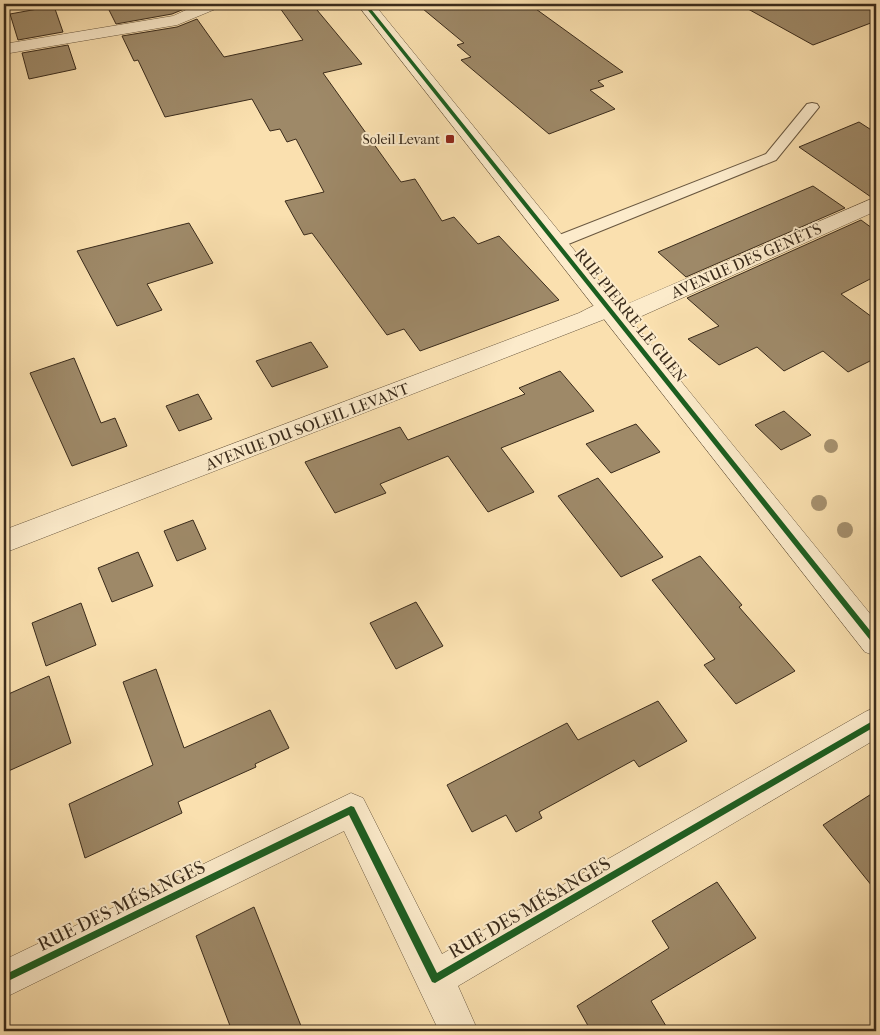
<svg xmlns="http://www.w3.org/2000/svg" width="880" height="1035" font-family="'IM FELL French Canon',serif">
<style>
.building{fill:#9e8968;stroke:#3a2b1b}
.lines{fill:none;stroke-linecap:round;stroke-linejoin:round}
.service-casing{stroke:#6a5840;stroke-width:2}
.minor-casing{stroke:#6a5840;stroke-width:1}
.tertiary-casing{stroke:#6a5840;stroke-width:1}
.service{fill:#fcebcb;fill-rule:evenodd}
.minor{fill:#fcebcb;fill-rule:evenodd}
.tertiary{fill:#fcebcb;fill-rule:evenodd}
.cycleway-casing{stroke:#fcebcb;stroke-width:3}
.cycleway{fill:#1b5e20;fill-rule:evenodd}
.tree{fill:#a6916f}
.poi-dot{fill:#8f2418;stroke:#fcebcb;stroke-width:2}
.labels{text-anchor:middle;stroke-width:4;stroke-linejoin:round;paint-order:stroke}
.far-poi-label{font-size:14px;fill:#3a2b1b;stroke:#fcebcb;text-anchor:end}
.street-label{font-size:16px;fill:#3a2b1b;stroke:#fcebcb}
.near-street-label{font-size:19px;fill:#3a2b1b;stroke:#fcebcb}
</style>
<rect width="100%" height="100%" fill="#fae0af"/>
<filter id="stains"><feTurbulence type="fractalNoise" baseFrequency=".004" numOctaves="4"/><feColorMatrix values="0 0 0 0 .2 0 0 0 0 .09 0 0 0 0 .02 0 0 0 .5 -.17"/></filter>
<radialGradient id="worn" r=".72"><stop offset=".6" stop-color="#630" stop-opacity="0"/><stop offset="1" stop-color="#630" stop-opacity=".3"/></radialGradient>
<path class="building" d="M106 4H187L189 7 172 14 116 24Z
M277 4H312L362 64 323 73 401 182 415 179 442 221 454 217 478 244 499 236 559 300 420 351 404 329 387 335 312 233 304 235 285 201 324 192 296 139 287 142 280 129 270 131 252 99 165 117 138 60 134 61 122 36 177 27 197 19 224 57 303 40Z
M417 4H529L623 72 598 81 604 86 590 90 615 109 549 134 461 60 471 57 457 45 464 43Z
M739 4H876V21L813 45Z
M54 6 63 32 18 40 10 14Z
M68 45 76 69 29 79 22 53Z
M859 122 876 133V195L871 197 799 147Z
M813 186 845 208 686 277 658 252Z
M861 220 876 231V276L841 294 876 320V358L848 372 823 351 784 371 757 347 719 365 688 339 719 326 687 298Z
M189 223 213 263 147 284 162 310 117 326 77 251Z
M311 342 328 367 272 387 256 361Z
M74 358 101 423 115 418 127 446 72 466 30 373Z
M560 371 594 411 501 448 534 492 488 512 448 456 380 484 386 493 335 513 306 464 305 462 400 427 408 440 525 394 519 388Z
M198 394 212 419 179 431 166 406Z
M784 411 811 435 781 450 755 425Z
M636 424 660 452 611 473 586 444Z
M598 478 663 557 621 577 558 496Z
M193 520 206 549 177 561 164 531Z
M138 552 153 586 112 602 98 568Z
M700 556 742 605 739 607 795 671 736 704 704 665 715 659 652 580Z
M416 602 443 646 396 669 370 623Z
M81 603 96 645 46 666 32 623Z
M156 669 184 748 270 710 289 748 255 764 256 767 178 802 182 813 85 858 69 804 153 765 123 682Z
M49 676 71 743 4 773V696Z
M658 701 687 741 639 767 634 760 539 812 542 818 516 832 506 815 472 832 447 785 567 723 578 740Z
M876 791V891L823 825Z
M717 882 756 938 651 1001 669 1031H591L577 1006 669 948 652 921Z
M254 907 303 1031H232L196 936Z"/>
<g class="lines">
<g class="service-casing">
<path id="service" d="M812 103 817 104 819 107 776 160 561 247 555 248 549 247 547 243 549 239 766 154 807 104Z"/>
</g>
<g class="minor-casing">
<path id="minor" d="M199 4H220L218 8 177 25 4 54V44L173 16Z
M876 197V211L624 324 616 326 608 324 605 319 4 553V530L579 313C591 307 603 299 617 303L620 307Z
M876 707V739L458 986 478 1031H439L344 831 4 998V960L351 793 363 798 442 954 865 712Z"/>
</g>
<g class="tertiary-casing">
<path id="tertiary" d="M357 4H374L876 621V656L865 652Z"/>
</g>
<use href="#service" class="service"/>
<use href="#minor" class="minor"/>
<use href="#tertiary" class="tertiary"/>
<g class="cycleway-casing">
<path id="cycleway" d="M363 4H367L876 638V646L874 645Z
M876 719V726L435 983 432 982 349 815 4 983V975L351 806 354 807 437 973Z"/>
</g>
<use href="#cycleway" class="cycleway"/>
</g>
<g class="tree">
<circle cx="831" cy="446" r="7"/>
<circle cx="819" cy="503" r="8"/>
<circle cx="845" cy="530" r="8"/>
</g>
<rect class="poi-dot" x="445" y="134" width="10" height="10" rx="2.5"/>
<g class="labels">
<g class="far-poi-label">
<text x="440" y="144">Soleil Levant</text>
</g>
<g class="street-label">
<text transform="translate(746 260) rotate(-24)" y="6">AVENUE DES GENÊTS</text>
<text transform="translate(631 315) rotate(51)" y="6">RUE PIERRE LE GUEN</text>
<text transform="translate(307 426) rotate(-21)" y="6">AVENUE DU SOLEIL LEVANT</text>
</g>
<g class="near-street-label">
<text transform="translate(121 905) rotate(-26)" y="7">RUE DES MÉSANGES</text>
<text transform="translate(529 907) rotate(-30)" y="7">RUE DES MÉSANGES</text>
</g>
</g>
<rect width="880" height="1035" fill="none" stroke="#fae0af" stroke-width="20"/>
<rect x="5" y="5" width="870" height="1025" fill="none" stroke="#3a2b1b" stroke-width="2.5"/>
<rect x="10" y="10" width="860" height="1015" fill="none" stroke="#3a2b1b"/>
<rect width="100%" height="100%" filter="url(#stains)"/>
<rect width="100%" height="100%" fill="url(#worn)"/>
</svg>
